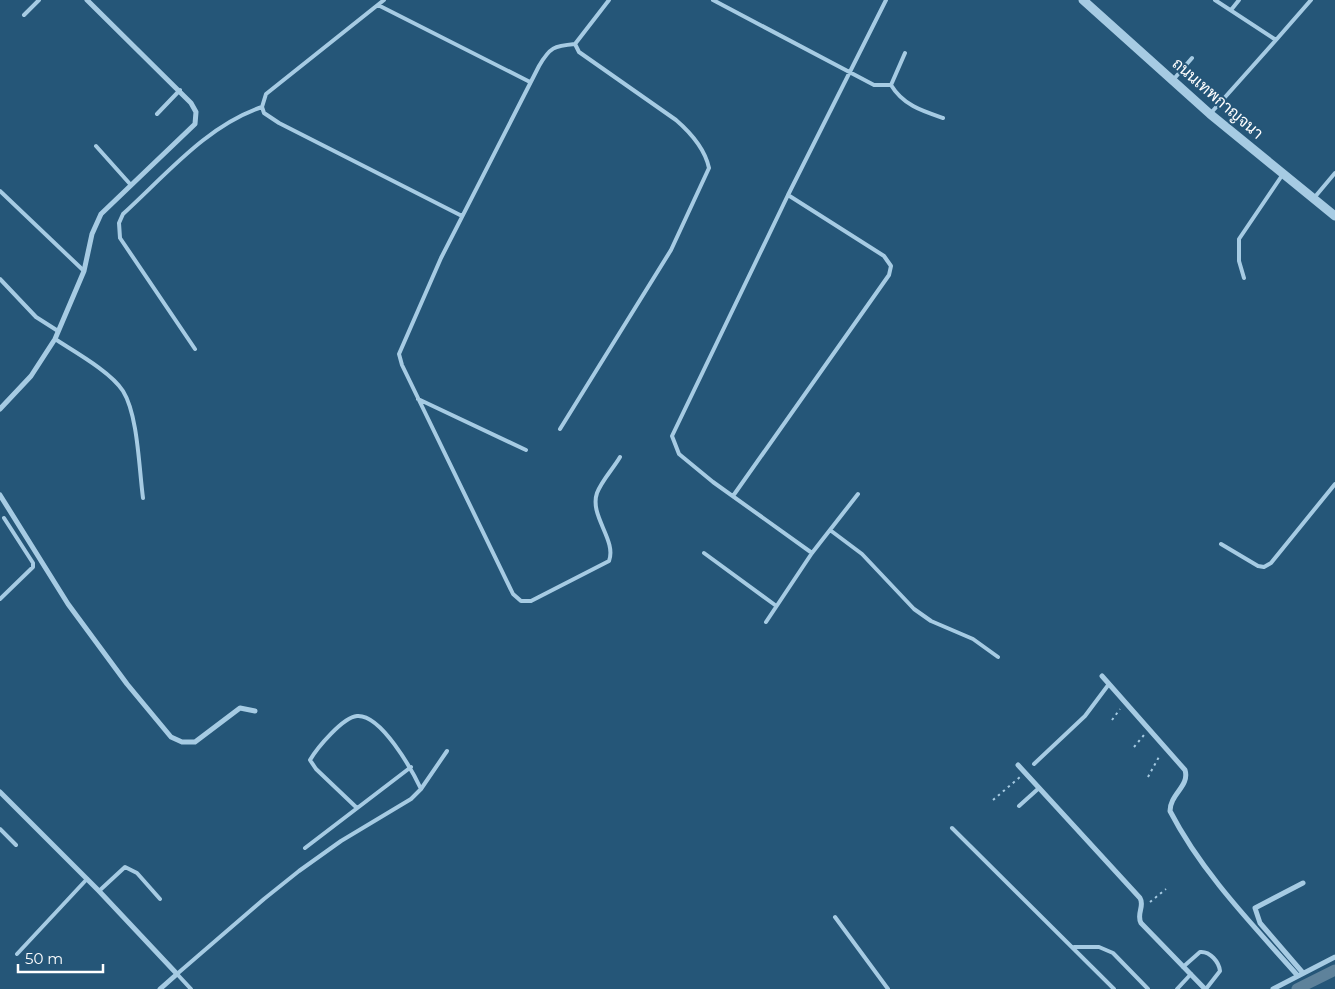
<svg xmlns="http://www.w3.org/2000/svg" width="1335" height="989" font-family="Montserrat,Sarabun,sans-serif">
<style>
.lines{fill:none;stroke-linecap:round;stroke-linejoin:round}
.canal{stroke:#5e829b;stroke-width:11}
.path{stroke:#a6cbe3;stroke-width:2;stroke-dasharray:2.5 4;stroke-linecap:butt}
.service{stroke:#a6cbe3;stroke-width:4}
.minor{stroke:#a6cbe3;stroke-width:5}
.tertiary{stroke:#a6cbe3;stroke-width:9}
.labels{text-anchor:middle;stroke-width:4;stroke-linejoin:round;paint-order:stroke}
.street-label{font-size:16px;fill:#fff;stroke:#255678}
</style>
<rect width="100%" height="100%" fill="#255678"/>
<g class="lines">
<path class="canal" d="M1297 989 1335 970"/>
<path class="path" d="M1112 720 1120 709
M1134 747 1144 735
M1148 777 1160 755
M993 800 1020 777
M1150 902 1166 889"/>
<path class="service" d="M384 0 266 94 262 107 264 113 279 123 462 216
M713 0 874 85H891L905 53
M378 5 530 82
M1231 10 1239 0
M24 15 39 0
M1276 40 1311 0
M575 44C554 46 550 47 539 66L441 258 399 354 402 365 513 594 521 601H531L609 561C617 540 589 516 597 493 602 480 613 469 620 457
M1173 80 1192 58
M891 85C903 105 922 111 943 118
M157 114 180 90
M1210 114 1276 40 1215 0
M96 146 130 184
M0 191 84 271
M788 195 672 436 679 454 713 482 812 553
M1314 198 1335 173
M1244 278 1239 261V239L1283 174
M0 279 36 317 58 331
M55 339C75 352 111 372 123 391 138 415 139 469 143 498
M195 349 120 238 119 223 123 214C166 175 206 126 262 107
M418 399 526 450
M560 429 671 250 709 168C705 149 691 133 676 120L579 52 575 44 609 0
M733 496 889 275 891 266 884 256 788 195 886 0
M830 530 862 554 914 609 931 621 973 639 998 657
M1221 544 1258 566 1264 567 1271 563 1335 484
M704 553 775 605
M0 599 33 567V563L4 518
M766 622 812 553 858 494
M1034 764 1085 716 1109 684
M1019 806 1039 788
M357 808 316 769 310 760C317 748 343 717 357 716 381 714 412 770 421 789
M952 828 1114 989
M0 829 16 845
M305 848 411 767
M99 891 125 867 137 873 160 899
M835 917 888 989
M1074 947H1099L1113 953 1148 989
M17 954 87 879
M1183 967 1200 952C1210 951 1219 962 1220 971L1206 989
M191 989 177 974 264 899 299 871 341 841 411 799 421 789 447 751
M1177 989 1191 974"/>
<path class="minor" d="M0 409 31 376 55 339 84 271 92 234 101 214 195 124 196 112 191 103 87 0
M0 495 68 604 127 684 171 737 182 742H195L240 708 255 711
M1102 676 1185 770C1190 786 1170 794 1170 811 1202 873 1252 924 1298 976
M1018 765 1140 898C1145 906 1136 914 1141 923L1205 989
M0 792 99 891 177 974 160 989
M1303 883 1255 908 1260 923 1303 973
M1273 989 1335 957"/>
<path class="tertiary" d="M1083 0 1210 114 1335 216"/>
</g>
<g class="labels">
<g class="street-label">
<text transform="translate(1218 98) rotate(41)" y="6">ถนนเทพกาญจนา</text>
</g>
</g>
<path d="M18 964v8h85v-8" fill="none" stroke="#ffffff" stroke-width="2.5"/>
<text x="25" y="964" font-size="15" fill="#ffffff" stroke="#255678" stroke-width="4" paint-order="stroke">50 m</text>
</svg>
